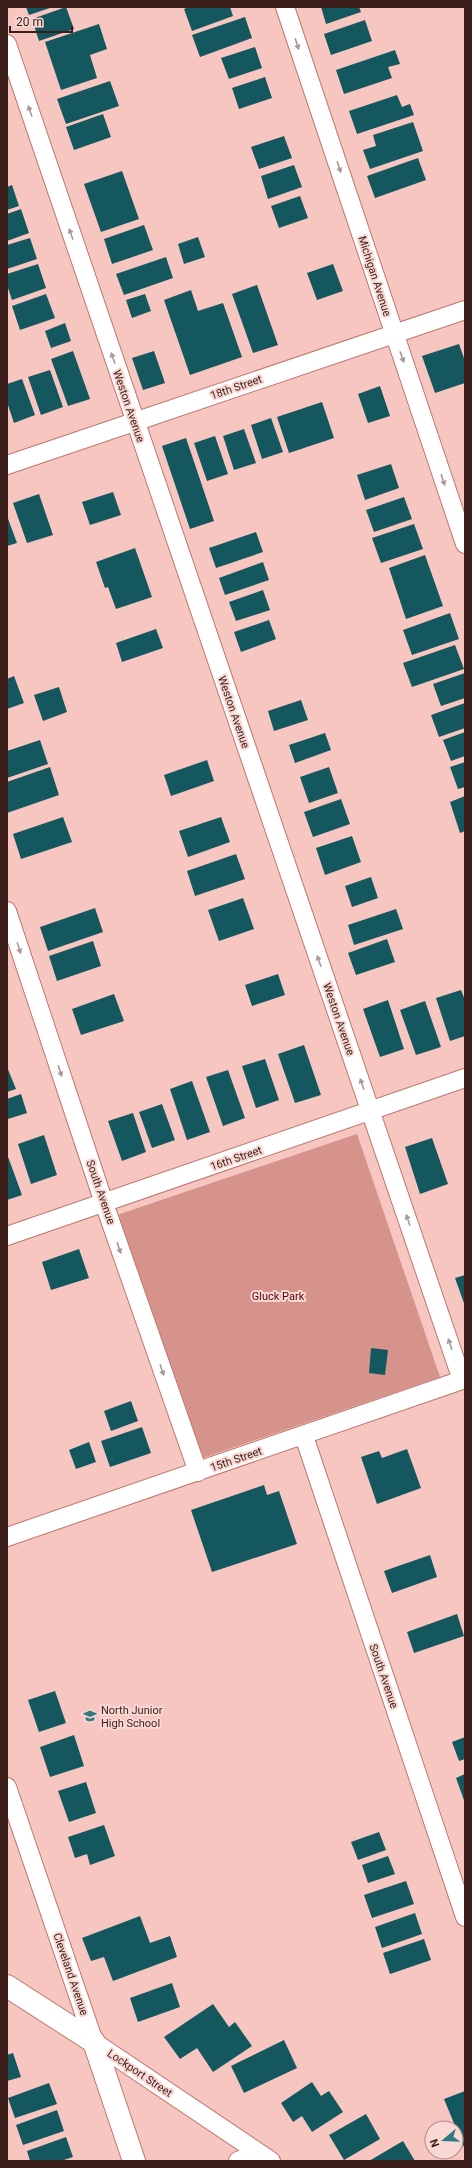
<svg xmlns="http://www.w3.org/2000/svg" width="472" height="2168" font-family="Roboto,sans-serif">
<style>
.green{fill:#d5938c}
.building{fill:#14575e}
.lines{fill:none;stroke-linecap:round;stroke-linejoin:round}
.street-casing{stroke:#c0766e;stroke-width:20}
.secondary-casing{stroke:#c0766e;stroke-width:24}
.street{stroke:#fff;stroke-width:18}
.secondary{stroke:#fff;stroke-width:22}
.oneway{fill:#a79998}
.labels{text-anchor:middle;stroke-width:4;stroke-linejoin:round;paint-order:stroke}
.street-label{font-size:11px;fill:#3b1d1a;stroke:#f9d8d3}
.park-label{font-size:11px;fill:#560609;stroke:#f9d8d3}
.poi-label{font-size:11px;fill:#3b1d1a;stroke:#f9d8d3;text-anchor:start}
</style>
<rect width="100%" height="100%" fill="#f7c6c0"/>
<path class="green" d="M357 1134 440 1377 200 1459 117 1215Z"/>
<path class="building" d="M26 7H53L29 15Z
M66 7 74 29 39 41 32 19Z
M189 7H230L233 16 192 31 184 9Z
M321 7H359L361 12 326 24Z
M245 17 252 38 200 57 192 35Z
M365 20 372 41 331 55 324 34Z
M99 24 107 49 90 55 97 78 61 90 45 42Z
M255 47 262 68 229 79 221 58Z
M395 50 400 64 388 67 392 78 344 94 336 70Z
M265 77 272 98 239 109 232 88Z
M110 81 119 106 66 124 57 99Z
M397 95 402 107 410 104 414 115 357 134 349 111Z
M103 114 111 137 74 150 66 127Z
M413 122 423 151 370 169 363 150 376 146 373 135Z
M284 136 292 158 259 169 251 147Z
M418 158 426 180 375 198 367 176Z
M294 165 302 187 268 199 261 176Z
M122 171 139 219 101 232 84 184Z
M12 185 19 206 7 210V187Z
M300 196 308 218 279 228 271 206Z
M21 209 29 233 7 241V214Z
M144 225 153 250 112 264 104 239Z
M198 237 205 257 184 264 178 244Z
M30 238 37 259 7 269V245Z
M166 257 173 278 124 295 116 274Z
M38 264 46 288 12 300 7 285V274Z
M333 264 343 291 317 300 307 273Z
M257 285 278 345 253 353 232 294Z
M191 290 198 311 223 303 242 357 190 375 164 300Z
M46 294 55 318 20 330 12 306Z
M145 294 151 311 132 318 126 300Z
M65 323 71 341 51 348 45 331Z
M459 344 465 361V383L435 393 422 356Z
M73 351 90 399 68 406 51 359Z
M154 351 165 383 143 390 132 358Z
M50 370 63 407 41 415 28 377Z
M22 379 35 415 14 423 7 402V384Z
M380 386 390 416 368 423 358 394Z
M322 402 334 438 289 453 277 417Z
M271 418 283 452 262 459 251 425Z
M244 429 256 463 234 470 223 436Z
M215 436 228 474 207 481 194 443Z
M186 438 214 521 190 529 162 446Z
M391 464 399 488 365 500 357 475Z
M113 492 121 515 90 525 82 502Z
M39 494 53 535 27 543 13 503Z
M404 497 412 519 374 532 366 510Z
M7 516 17 543 7 546Z
M414 524 423 549 381 563 372 538Z
M256 532 263 552 216 568 209 548Z
M135 548 152 597 116 609 108 587 105 588 96 562Z
M425 555 443 606 406 619 389 568Z
M263 562 269 580 225 595 219 578Z
M263 590 270 610 236 621 229 602Z
M450 613 459 639 412 655 403 630Z
M269 620 276 639 241 652 234 632Z
M156 629 163 648 122 662 116 643Z
M455 645 464 669 412 687 403 663Z
M465 673V698L441 706 433 684Z
M14 676 24 703 7 709V679Z
M59 687 67 712 43 721 34 695Z
M301 700 308 720 274 731 268 711Z
M465 703V728L439 737 431 715Z
M465 732V756L451 761 443 740Z
M325 733 331 750 295 763 289 745Z
M40 740 48 764 7 778V751Z
M207 760 214 781 171 796 164 775Z
M465 762V787L458 789 450 767Z
M50 767 59 795 7 813V782Z
M329 767 338 793 309 803 300 777Z
M465 796V831L460 833 450 802Z
M341 799 350 824 313 837 304 812Z
M63 817 72 842 21 859 13 834Z
M221 817 230 842 188 857 179 831Z
M352 836 361 862 325 875 316 848Z
M236 854 245 879 195 896 187 871Z
M371 877 378 898 352 907 345 886Z
M243 898 254 929 219 941 208 910Z
M95 908 103 932 48 951 40 927Z
M396 909 403 929 354 945 348 925Z
M387 939 395 962 356 975 348 953Z
M93 941 101 966 57 981 49 956Z
M278 974 285 995 252 1006 245 985Z
M461 990 465 1000V1036L450 1041 436 998Z
M114 994 124 1021 81 1035 72 1009Z
M388 1000 404 1049 380 1057 363 1009Z
M425 1001 441 1047 416 1055 400 1010Z
M304 1045 321 1095 295 1103 278 1054Z
M265 1059 279 1100 256 1108 242 1066Z
M7 1067 16 1089 7 1092Z
M228 1070 245 1118 223 1126 206 1077Z
M192 1081 210 1132 187 1140 170 1089Z
M21 1094 27 1113 8 1119 7 1099Z
M162 1104 175 1140 152 1148 139 1112Z
M133 1113 146 1152 122 1161 108 1121Z
M44 1135 57 1175 31 1184 18 1144Z
M432 1138 448 1184 420 1194 405 1147Z
M7 1154 22 1195 7 1200Z
M79 1249 89 1278 51 1290 42 1262Z
M465 1275V1306L455 1278Z
M371 1348 388 1350 385 1375 369 1373Z
M131 1401 138 1421 111 1431 104 1411Z
M142 1427 151 1453 110 1467 101 1441Z
M89 1442 96 1462 76 1469 69 1450Z
M407 1449 421 1488 377 1504 361 1457 379 1451 382 1458Z
M264 1485 267 1495 279 1491 297 1544 212 1572 191 1510Z
M430 1555 437 1577 392 1593 384 1571Z
M457 1614 464 1636 414 1653 407 1632Z
M55 1691 66 1723 39 1732 28 1700Z
M74 1735 84 1766 50 1777 40 1747Z
M465 1737V1759L459 1761 452 1742Z
M465 1774V1803L456 1778Z
M86 1782 96 1813 69 1822 58 1791Z
M104 1825 115 1856 90 1865 87 1854 75 1858 68 1837Z
M379 1832 386 1850 358 1860 351 1842Z
M388 1856 395 1874 368 1883 362 1865Z
M406 1881 414 1904 372 1918 364 1895Z
M415 1913 422 1934 382 1948 375 1927Z
M140 1916 150 1943 170 1936 177 1957 113 1981 104 1957 91 1961 82 1938Z
M424 1939 431 1960 390 1974 383 1953Z
M172 1983 180 2007 138 2022 130 1998Z
M213 2004 229 2027 235 2022 252 2046 213 2072 197 2048 180 2059 164 2037Z
M284 2040 297 2068 244 2093 231 2066Z
M13 2053 21 2077 7 2081V2055Z
M312 2082 321 2096 329 2091 343 2112 312 2132 302 2116 293 2122 281 2103Z
M49 2083 57 2104 15 2118 8 2098Z
M465 2091V2150L444 2099Z
M57 2110 64 2131 23 2145 16 2125Z
M366 2114 380 2139 344 2160 329 2135Z
M66 2137 73 2157 61 2161H30L27 2151Z
M403 2141 415 2161H369Z"/>
<g class="lines">
<g class="street-casing">
<path id="street" d="M285 7 465 544
M7 44 462 1380
M7 465 465 310
M7 911 104 1203 198 1472
M7 1236 465 1078
M304 1436 465 1917
M7 1537 465 1379
M7 1787 94 2042 271 2161
M238 2161 259 2153"/>
</g>
<g class="secondary-casing">
<path id="secondary" d="M7 1986 94 2042 134 2161"/>
</g>
<use href="#street" class="street"/>
<use href="#secondary" class="secondary"/>
</g>
<defs><path id="oneway-solid" d="M-6-.8H1V-3.2L6.5 0L1 3.2V.8H-6Z"/></defs>
<g class="oneway">
<use href="#oneway-solid" transform="translate(297 44) rotate(72)"/>
<use href="#oneway-solid" transform="translate(30 111) rotate(-109)"/>
<use href="#oneway-solid" transform="translate(339 167) rotate(72)"/>
<use href="#oneway-solid" transform="translate(71 234) rotate(-109)"/>
<use href="#oneway-solid" transform="translate(402 357) rotate(71)"/>
<use href="#oneway-solid" transform="translate(113 358) rotate(-109)"/>
<use href="#oneway-solid" transform="translate(443 480) rotate(71)"/>
<use href="#oneway-solid" transform="translate(19 948) rotate(72)"/>
<use href="#oneway-solid" transform="translate(319 961) rotate(-109)"/>
<use href="#oneway-solid" transform="translate(60 1071) rotate(72)"/>
<use href="#oneway-solid" transform="translate(362 1084) rotate(-109)"/>
<use href="#oneway-solid" transform="translate(408 1220) rotate(-109)"/>
<use href="#oneway-solid" transform="translate(119 1248) rotate(71)"/>
<use href="#oneway-solid" transform="translate(450 1344) rotate(-109)"/>
<use href="#oneway-solid" transform="translate(162 1370) rotate(71)"/>
</g>
<defs>
<g id="school-bare" transform="scale(1.08)"><path d="M0-5L7-2L0 1L-7-2ZM-4 1L0 2.5L4 1V4Q0 6-4 4Z" fill="#337b83" stroke="#f9d8d3" stroke-width="2.5" paint-order="stroke"/></g>
</defs>
<g fill-rule="evenodd">
<use href="#school-bare" x="90" y="1716"/>
</g>
<g class="labels">
<g class="street-label">
<text transform="translate(375 276) rotate(72)" y="4">Michigan Avenue</text>
<text transform="translate(236 387) rotate(-19)" y="4">18th Street</text>
<text transform="translate(129 406) rotate(71)" y="4">Weston Avenue</text>
<text transform="translate(234 712) rotate(71)" y="4">Weston Avenue</text>
<text transform="translate(339 1019) rotate(71)" y="4">Weston Avenue</text>
<text transform="translate(236 1158) rotate(-19)" y="4">16th Street</text>
<text transform="translate(101 1192) rotate(71)" y="4">South Avenue</text>
<text transform="translate(236 1459) rotate(-19)" y="4">15th Street</text>
<text transform="translate(384 1676) rotate(71)" y="4">South Avenue</text>
<text transform="translate(71 1974) rotate(71)" y="4">Cleveland Avenue</text>
<text transform="translate(140 2073) rotate(34)" y="4">Lockport Street</text>
</g>
<g class="park-label">
<text x="278" y="1300">Gluck Park</text>
</g>
<g class="poi-label">
<text x="101" y="1714">North Junior<tspan x="101" dy="13">High School</tspan></text>
</g>
</g>
<rect width="472" height="2168" fill="none" stroke="#3b1d1a" stroke-width="16"/>
<g transform="translate(444 2140) rotate(251)"><circle r="19" fill="#f9d8d3" stroke="#ad8d89"/>
<path d="M0-3L7 15L0 10L-7 15Z" fill="#337b83"/>
<text y="-6" font-size="11" font-weight="bold" text-anchor="middle" fill="#3b1d1a">N</text>
</g>
<path d="M10 26v6h62v-6" fill="none" stroke="#3b1d1a" stroke-width="2"/>
<text x="16" y="26" font-size="12" fill="#3b1d1a" stroke="#f9d8d3" stroke-width="3" paint-order="stroke">20 m</text>
</svg>
